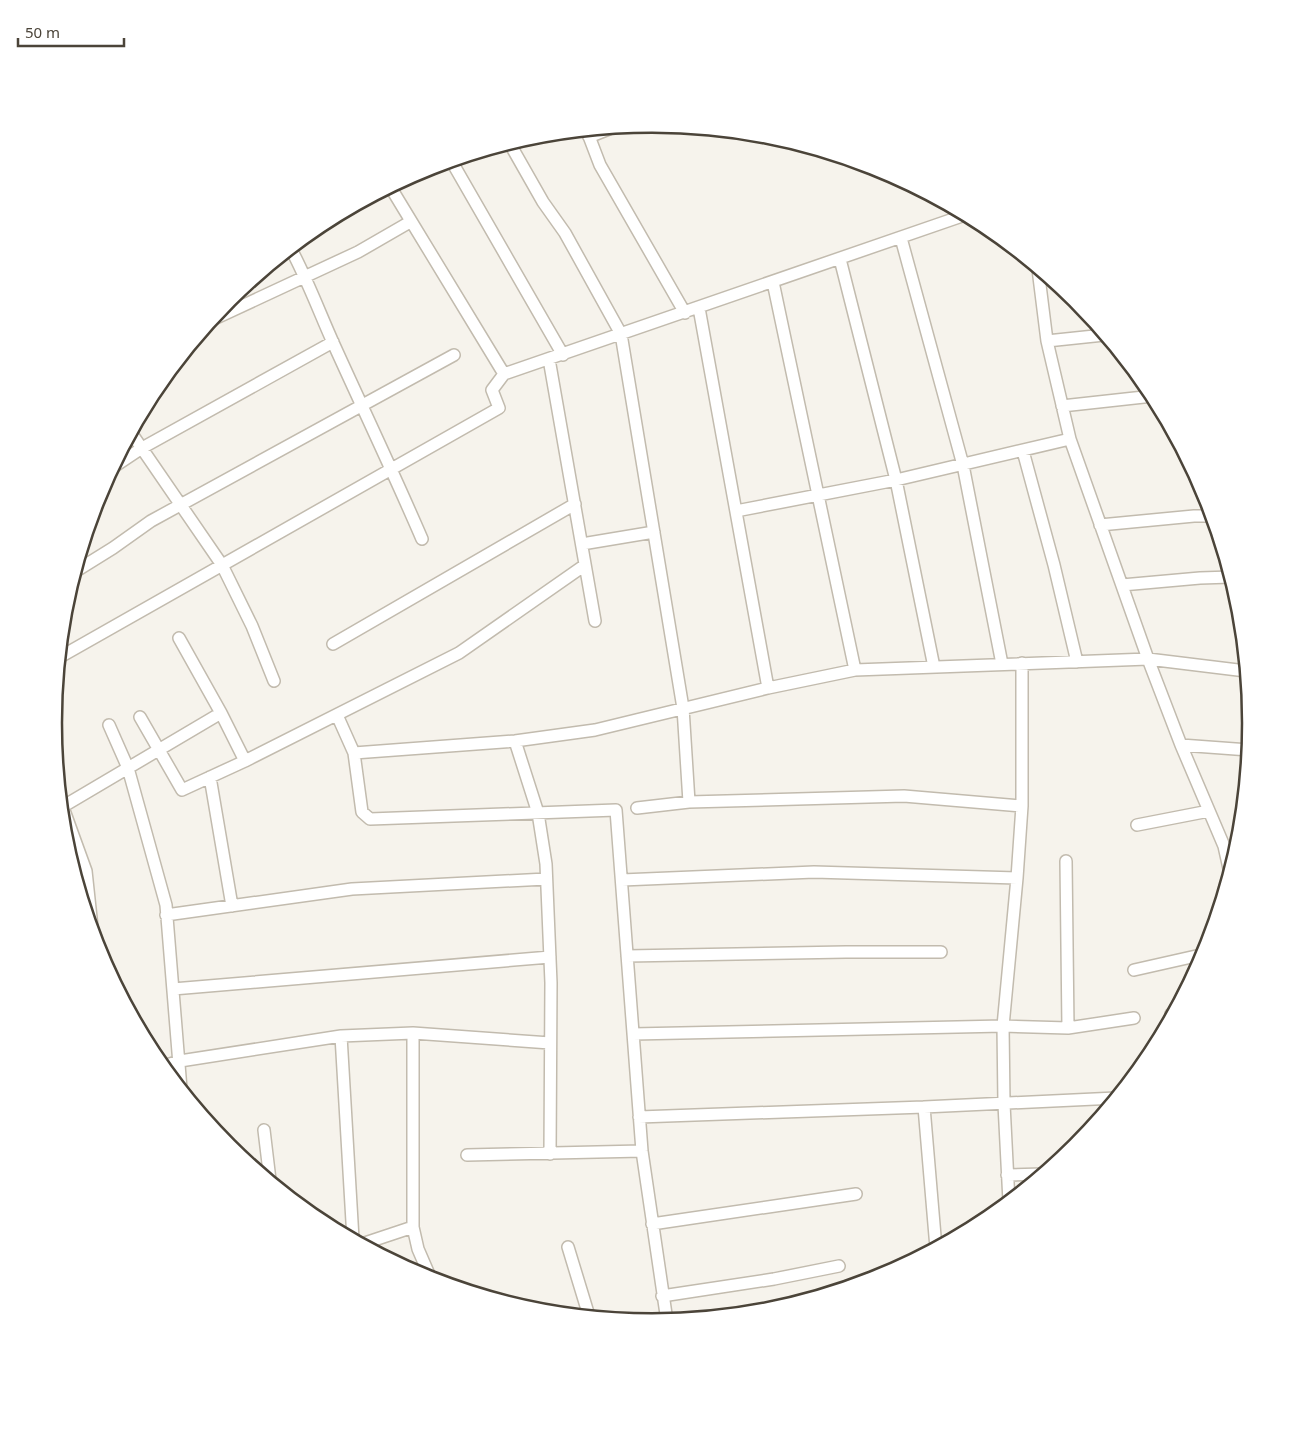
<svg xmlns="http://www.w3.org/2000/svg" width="1305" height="1447" font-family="'Noto Sans',sans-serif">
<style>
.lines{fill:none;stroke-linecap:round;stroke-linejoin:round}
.minor-casing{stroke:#c2bbae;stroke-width:14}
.minor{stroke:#fff;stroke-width:11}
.rim{fill:none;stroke:#4b4439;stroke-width:2.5}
</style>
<rect width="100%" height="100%" fill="#f6f3ec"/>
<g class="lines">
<g class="minor-casing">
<path id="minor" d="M587 131 600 165 685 313
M589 137 609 129
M510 144 543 202 565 233 621 334 683 708 689 802
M452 162 563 355
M391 188 504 374
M901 238 963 465 1002 664
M291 249C308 281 320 314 335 347 364 411 394 474 422 539
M840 259 896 480 934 667
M1038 269 1047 341 1070 439 1148 659 1181 745 1224 846 1230 873
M773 282 855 670
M699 308 768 688
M214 319 358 252 410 222
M1047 341 1104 335
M549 359 595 621
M1062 406 1153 396
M132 434 222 565 252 626 274 681
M1023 451 1054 565 1077 662
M115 466 142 448 333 342
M736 511 896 480 1070 439
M1100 525 1194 516H1212
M582 544 654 532
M76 571 113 548 151 521 454 355
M1122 585 1200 578 1231 577
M179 638 221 713 245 761
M333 644 575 504
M60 657 499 408 492 390 504 374 965 215
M337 715 354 753 362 812 370 819 616 810 642 1151 667 1321
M140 717 182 790 245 761 459 653 585 565
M109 725 128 768 166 905 181 1089
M515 741 538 813 546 864 551 983 550 1154
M1181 745 1249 750
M354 753 515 741 595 730 768 688 855 670 1148 659 1246 671
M210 777 232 906
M61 802 86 871 92 927
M62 807 221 713
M637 808 689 802 904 796 1022 806
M1137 825 1209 811
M1066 861 1068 1028
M622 880 814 872 1017 878
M166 915 352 889 546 879
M627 956 846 952H941
M1134 970 1205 954
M173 989 550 957
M1171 1014 1172 1016
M413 1033V1227L418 1249 431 1279
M633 1034 1003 1026 1068 1028 1134 1018
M341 1036 353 1239
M163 1066 180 1061 341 1036 413 1033 550 1043
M924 1107 936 1248
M639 1117 924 1107 1116 1098
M264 1130 270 1180
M467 1155 642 1151
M1007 1175 1043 1174
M1009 1202 1004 1104 1003 1026 1017 878 1022 806V663
M652 1224 856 1194
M362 1244 413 1227
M568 1247 589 1316
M662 1296 774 1279 839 1266"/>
</g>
<use href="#minor" class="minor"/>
</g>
<path d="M0 0H1305V1447H0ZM62 723a590 590 0 1 1 1180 0a590 590 0 1 1-1180 0Z" fill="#fff" fill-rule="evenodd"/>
<path class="rim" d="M62 723a590 590 0 1 1 1180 0a590 590 0 1 1-1180 0Z"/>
<path d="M18 38v8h106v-8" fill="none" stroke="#4b4439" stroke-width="2.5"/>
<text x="25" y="38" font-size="15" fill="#4b4439" stroke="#ffffff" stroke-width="4" paint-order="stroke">50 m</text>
</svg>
